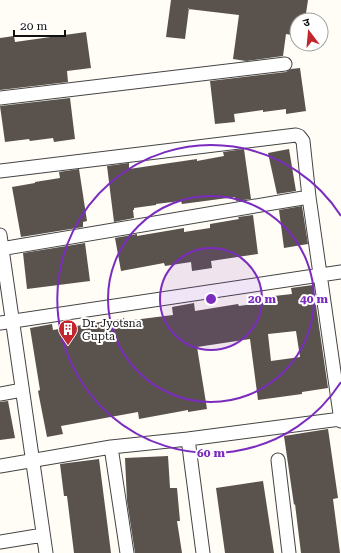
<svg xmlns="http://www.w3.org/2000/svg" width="341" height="553" font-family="'Roboto Serif','Noto Sans Devanagari',serif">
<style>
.building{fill:#5a524d;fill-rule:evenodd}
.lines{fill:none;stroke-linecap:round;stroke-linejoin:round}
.street-casing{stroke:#444;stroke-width:15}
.street{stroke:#fff;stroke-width:13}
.ring{fill:none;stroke:#7b2cbf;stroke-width:2}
.labels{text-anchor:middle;stroke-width:4;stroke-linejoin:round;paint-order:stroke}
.poi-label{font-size:11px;fill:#111;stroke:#fff;text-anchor:start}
.centre{fill:#7b2cbf;stroke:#fff;stroke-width:2}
.ring-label{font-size:12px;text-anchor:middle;font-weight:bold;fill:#7b2cbf;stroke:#fff;stroke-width:4;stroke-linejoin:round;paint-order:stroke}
</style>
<rect width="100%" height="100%" fill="#fffdf5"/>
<path class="building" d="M171 0H308L305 20H297V36L286 34 283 56 246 61 233 59 239 15 188 9 189 8 185 39 166 37Z
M86 32 91 68 67 71 68 82 0 90V38L14 36 15 42Z
M300 68 306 111 286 114V109L263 112V110L234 114 235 122 215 124 210 81 286 72 291 69Z
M70 98 75 139 54 142 53 138 30 141 29 139 5 142 0 106Z
M244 149 251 199 236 201 235 197 182 204 181 201 156 204V205L134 208V210H133L134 218 114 222 107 166 129 163V169L197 159V161L224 156 223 152Z
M289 149 296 191 277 194 268 153Z
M79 169 87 221 83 222V227L21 237 12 187 35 183V182L60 178 59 172Z
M302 206 308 244 284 248 279 210Z
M253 215 258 254 211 261 212 268 192 271 191 262 165 266 164 263 121 271 115 238 137 234V236L184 228V232L210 228V224L239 219 238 217Z
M85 243 90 281 27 289 23 253Z
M313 285 328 388 302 392V394L258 400 250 339 197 347 207 409 188 412V410L139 419 138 412 61 426 63 434 47 437 38 391 40 390 30 328 52 324 53 330 124 318 125 321 173 315 172 307 194 303 195 311 238 304 239 306 265 302V297L292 294 291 288ZM296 331 300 357 271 361 268 334Z
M8 401 15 438 0 440V402Z
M328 429 338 498 333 499 340 553H301L295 504 294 505 284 436Z
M168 456 170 488H177L180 521H177L182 553H135L127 501 125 458Z
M99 459 111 553H74L67 496H64L60 464Z
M263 481 274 553H225L216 488Z"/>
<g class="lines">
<g class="street-casing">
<path id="street" d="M0 98 285 64
M0 171 296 135 299 136 303 141 309 197 341 421
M0 235 46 553
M0 249 309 197
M0 323 341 272
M0 394 22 390
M188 439 203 553
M111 447 127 553
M278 460 289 553
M0 466 111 447 188 439 341 419
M0 542 43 535"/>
</g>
<use href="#street" class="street"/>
</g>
<circle cx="211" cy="299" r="51" fill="#7b2cbf" fill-opacity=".12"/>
<g class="ring">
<circle cx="211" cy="299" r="51"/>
<circle cx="211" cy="299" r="103"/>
<path d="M341 382A154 154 0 1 1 341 216"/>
</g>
<defs>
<g id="building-pin" transform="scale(1)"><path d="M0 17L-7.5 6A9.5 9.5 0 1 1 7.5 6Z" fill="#c4262e" stroke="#fff"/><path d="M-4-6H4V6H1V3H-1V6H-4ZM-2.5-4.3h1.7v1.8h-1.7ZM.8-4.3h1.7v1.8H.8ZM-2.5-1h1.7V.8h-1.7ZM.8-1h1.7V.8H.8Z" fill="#fff"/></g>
</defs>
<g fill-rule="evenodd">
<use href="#building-pin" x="68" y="329"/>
</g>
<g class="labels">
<g class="poi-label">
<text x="82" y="327">Dr. Jyotsna<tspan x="82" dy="13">Gupta</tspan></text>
</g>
</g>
<circle cx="211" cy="299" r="6" class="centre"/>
<g class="ring-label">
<text x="262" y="303">20 m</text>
<text x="314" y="303">40 m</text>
<text x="211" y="457">60 m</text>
</g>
<g transform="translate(309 32) rotate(344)"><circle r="19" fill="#ffffff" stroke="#a0a0a0"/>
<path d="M0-3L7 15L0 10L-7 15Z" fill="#c4262e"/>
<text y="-6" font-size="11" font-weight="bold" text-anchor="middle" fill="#111111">उ</text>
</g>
<path d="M14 30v6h51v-6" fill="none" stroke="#111111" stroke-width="2"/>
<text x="20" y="30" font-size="12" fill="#111111" stroke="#ffffff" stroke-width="3" paint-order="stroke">20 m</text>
</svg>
